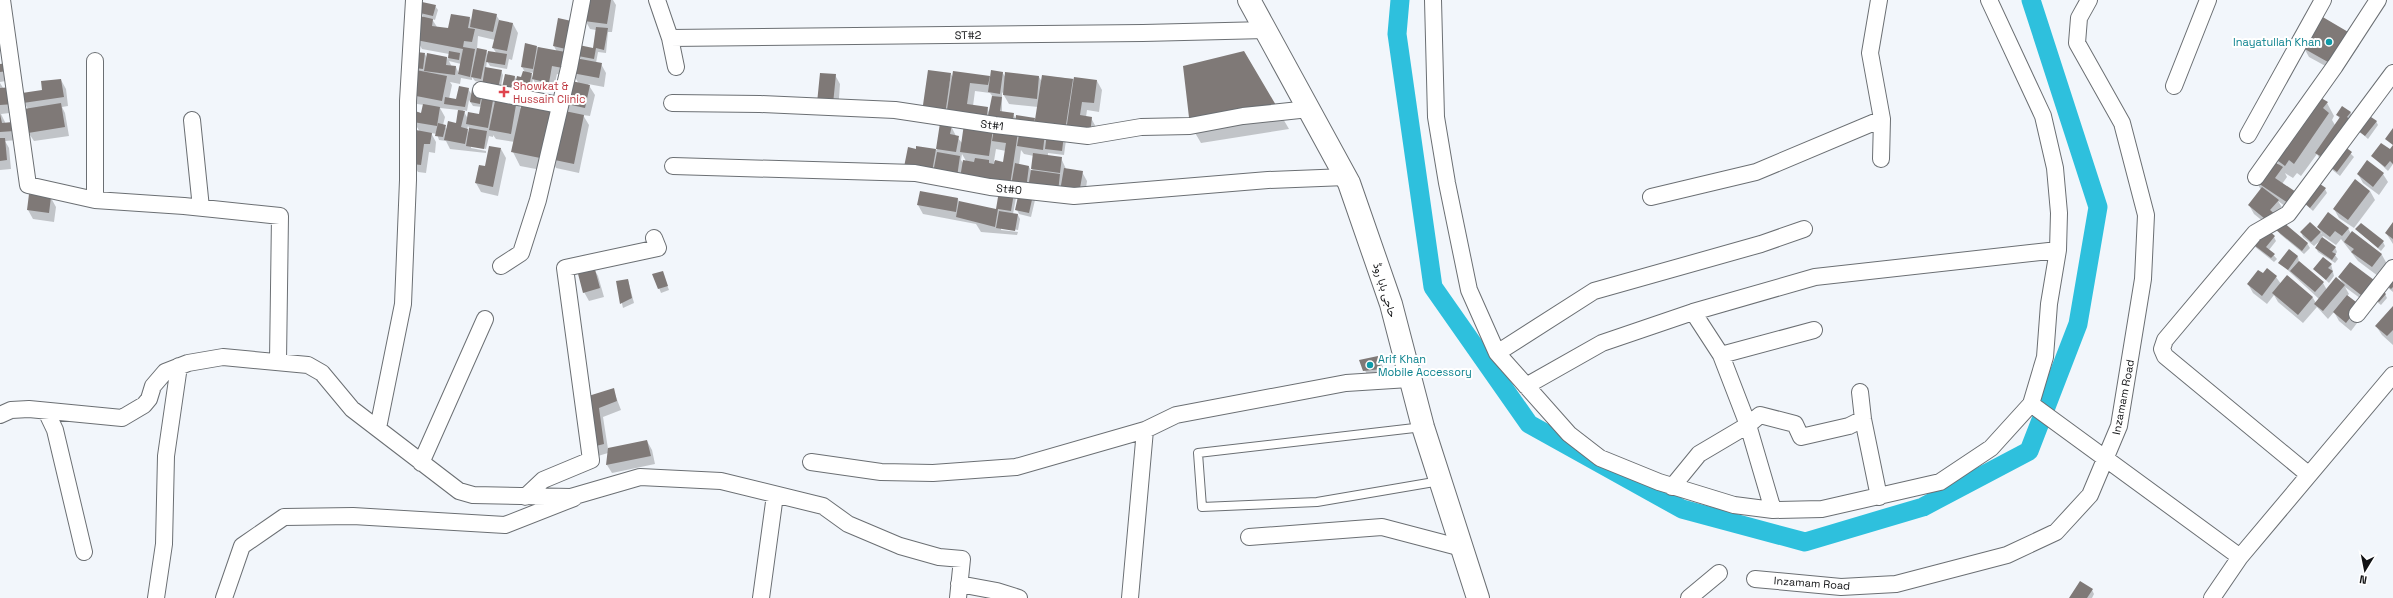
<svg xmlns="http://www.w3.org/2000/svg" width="2393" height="598" font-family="'Space Grotesk',Vazirmatn,sans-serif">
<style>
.shadow{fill:#0003;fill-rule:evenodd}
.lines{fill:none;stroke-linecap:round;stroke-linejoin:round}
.canal{stroke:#2ec0dd;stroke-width:19}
.building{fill:#7f7977}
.lane-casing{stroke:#6b6f73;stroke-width:10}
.street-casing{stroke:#6b6f73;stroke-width:18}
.secondary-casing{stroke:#6b6f73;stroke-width:24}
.lane{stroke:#fff;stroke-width:8}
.street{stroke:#fff;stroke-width:16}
.secondary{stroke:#fff;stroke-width:22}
.culture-dot{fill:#0f9aa8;stroke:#fff;stroke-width:1.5}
.health-dot{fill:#e0444e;stroke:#fff;stroke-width:1.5}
.labels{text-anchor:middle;stroke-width:4;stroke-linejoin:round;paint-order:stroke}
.street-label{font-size:11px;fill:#111214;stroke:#fff}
.culture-label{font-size:11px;fill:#0d838f;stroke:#fff;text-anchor:end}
.health-label{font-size:11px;fill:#be3a42;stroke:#fff;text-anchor:start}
</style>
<rect width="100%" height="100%" fill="#f2f6fb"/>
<path class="shadow" d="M588 0H613L616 5 612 32H608L606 53 598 52 596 63 601 64 606 73 604 87 588 84 595 95 590 116 583 115 589 125 579 173 556 168 554 164 552 172 520 166 513 152 515 142 496 139 493 135V137L489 136 486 149 471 146V148L486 151V153L450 149 446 141 439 140 437 134 431 133 436 142 435 153 429 152 426 173 418 172 413 164 420 132 414 122 422 114 424 105 417 104 412 95 416 68 425 54 427 58 447 57 448 60 449 54 422 49 417 40 424 18 421 13 435 6 438 10 435 20 432 19 437 27 449 30 470 18 472 22 496 15 500 21 513 24 518 33 512 60 509 59 507 69 490 66 487 61 486 68 501 71 503 75 500 93 483 83 475 81 472 77V80L461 78 460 84 450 82 452 85 449 99 457 100 468 89 472 95 516 100 521 109 569 113 563 103 579 84 573 74V77L557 74 553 91 538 88 533 79 531 90 517 87 518 92 516 88 514 98 506 75 515 77 517 81 522 78 525 72 522 67 537 47 557 52 554 46 559 19 575 58 581 60 579 56 594 49 596 30 590 29 585 20ZM478 36 495 40 493 48 497 54 488 55 486 51 477 49ZM449 61 461 64 459 74 456 67H452ZM530 72 534 73 533 78ZM469 100 473 106 482 107 480 115 468 119 463 110 467 111ZM440 108 459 110 457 124 447 129 443 125 445 117ZM468 126 470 130 469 133 467 130Z
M2354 37 2359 46 2340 74 2309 57 2304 48Z
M1244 52 1289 129 1201 143 1191 126Z
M0 65 12 80 0 82Z
M1002 72 1006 78 1039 77 1042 82 1043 76 1097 81 1102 90 1099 112 1087 110 1086 117 1091 118 1096 127 1066 140 1064 155 1048 153V156L1061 158 1066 169 1082 172 1087 181 1084 202 1013 193 1016 198 1013 214 1018 215 1020 219 1018 230 1001 227V230L1018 232 1017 235 981 232 976 224 923 214 918 205 958 199 959 202 998 210 1000 191 939 182 917 150V147L937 150 951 74 953 78 989 76 991 79ZM975 91 990 93 993 97 989 112 987 108 973 106ZM1002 92 1009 104 1038 107 1036 122 1034 118 1016 119 1013 114 1002 112ZM951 126H965L962 143 956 136ZM996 149 1006 151 1004 163 994 161ZM1021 150 1024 154 1034 156 1032 172 1029 167 1019 165ZM962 154 966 161 963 163 961 160Z
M821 74 835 75 840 84 838 112Z
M61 80 66 89 68 106 62 107 65 113 69 136 34 141 28 132V109L24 102Z
M0 83 18 112 1 114 6 124 12 123 18 140 5 141 9 148 11 169 0 170Z
M2327 103 2334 116 2332 120 2335 125 2340 119 2337 115 2350 112 2355 121H2376L2378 125 2368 139 2359 131 2346 149 2354 157 2340 176 2321 161 2317 154 2301 176 2297 173 2293 178 2285 173 2287 177 2282 184 2298 195 2325 189 2327 193 2313 211 2304 203 2296 214 2278 201 2283 209 2276 217 2307 243 2310 248 2304 254 2280 234 2277 229 2275 231 2254 214 2249 205 2261 190 2256 181 2279 165 2274 157Z
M2393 146V164L2388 171 2372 156 2390 150Z
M501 149 506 158 498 196 481 192 476 183 479 166 486 168Z
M2358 174H2383L2388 182 2379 195 2363 183Z
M2370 191 2375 200 2354 228 2339 218 2334 209Z
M1032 196 1035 200 1031 217 1019 214 1017 210Z
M51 198 56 207 54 222 33 219 28 210Z
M2310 223 2322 234 2318 227 2348 228 2351 234 2382 255 2387 264 2378 276 2358 261 2341 239 2336 245 2323 236 2321 238 2335 247 2337 252 2335 255 2338 259 2335 263 2318 252 2316 248 2322 239 2314 246 2303 237 2301 232Z
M2393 224V244L2386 233Z
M2357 230 2383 242 2385 246 2381 251Z
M2274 237 2276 241 2269 250 2277 259 2274 262 2254 246Z
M2290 250 2298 257 2299 262 2323 283 2327 290 2343 284 2339 277 2385 294 2387 298 2381 305 2376 301 2372 307 2345 287 2349 294 2347 296 2364 314 2351 331 2339 321 2334 312 2328 319 2317 307 2303 323 2278 302 2274 295 2267 304 2253 293 2248 284 2263 275 2276 277 2281 284 2288 276 2313 298 2316 303 2319 299 2280 263Z
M2331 264 2334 276 2329 283 2314 269Z
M593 267 598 276 604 297 589 301 584 292Z
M662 272 669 290 661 293 654 275Z
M2393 272V292L2387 287Z
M628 280 634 303 623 308 617 282Z
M2393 307V345L2382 335 2376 326Z
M1377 357 1385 370 1388 383 1371 384 1361 361Z
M613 389 621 410 603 417 608 449 647 441 652 450 655 464 612 473 607 465 608 453 598 456 584 399Z
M2092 590 2094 594 2092 598H2070Z"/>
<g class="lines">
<path class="canal" d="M1400 0 1397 34 1433 287 1529 424 1682 509 1805 542 1923 507 2029 451 2078 324 2098 207 2031 0"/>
</g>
<path class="building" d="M587 0H611L607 24 584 21Z
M422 2 436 5 433 16 420 13Z
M473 9 497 14 493 32 470 27Z
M451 14 470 17 468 28 475 29 472 42 464 41 463 47 475 49 470 77 458 74 463 49 416 40 420 16 433 19 432 26 448 28Z
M2321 16 2355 36 2335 66 2303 48Z
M558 18 576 22 570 50 553 46Z
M499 20 513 23 507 51 492 48Z
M596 27 608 28 604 50 596 48 594 59 578 56 579 45 593 48Z
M525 43 537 46 533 69 521 67Z
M538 47 571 53 568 69 552 66 549 83 532 79Z
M477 48 487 50 481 79 471 77Z
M449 51 460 53 459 60 448 58Z
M488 51 507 54 505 65 486 62Z
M1244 51 1280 112 1190 126 1183 66Z
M417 52 425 53 423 69 415 68Z
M427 53 447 57 446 65 456 66 455 75 424 71Z
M575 58 602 63 599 78 572 73Z
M7 63 8 71 0 72V64Z
M485 67 502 70 498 89 482 86Z
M416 70 447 76 442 101 411 95Z
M928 70 951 73 945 115 922 112Z
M991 70 1003 72 1000 94 988 92Z
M523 71 532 73 528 90 514 88 517 76 521 77Z
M953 71 990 76 988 85 970 83 967 104 988 107 986 121 946 116Z
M1005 72 1039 76 1037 99 1003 95Z
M820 73 836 74 833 104 817 103Z
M505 74 515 76 512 94 501 92Z
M1042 75 1073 79 1065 131 1034 126Z
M1074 77 1097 80 1094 103 1082 102 1080 115 1092 117 1090 134 1066 131Z
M61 79 64 97 23 103 22 93 42 90 41 81Z
M567 80 590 85 585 108 562 103Z
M459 86 469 88 465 107 444 104 445 97 456 99Z
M12 87 14 104 0 105V88Z
M472 89 482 91 480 104 470 102Z
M483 93 494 95 488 128 466 124 468 112 479 114Z
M2316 95 2328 102 2323 108 2329 113 2294 164 2289 160 2285 166 2273 157Z
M496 96 517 99 511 134 489 130Z
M992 96 1002 97 1000 111 1014 113 1012 125 987 121Z
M522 102 555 109 545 159 511 152Z
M61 103 65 127 28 133 24 109Z
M423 104 440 107 437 126 413 122 415 111 421 113Z
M2342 106 2351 112 2347 117 2353 122 2327 160 2315 153 2340 117 2336 115Z
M458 110 465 111 461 127 468 129 465 144 444 140 448 121 456 123Z
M560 110 584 115 574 164 550 159Z
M0 114 2 123 13 122 14 131 0 132Z
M1016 115 1035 118 1033 127 1015 124Z
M2368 115 2377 121 2365 136 2357 130Z
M438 123 446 125 443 137 435 136Z
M940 123 952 125 950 134 959 136 956 152 936 149Z
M964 124 993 129 989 156 960 152Z
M469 128 487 131 484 149 466 146Z
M2393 128V145L2385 139Z
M994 129 1018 132 1010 185 960 178 963 160 974 162 975 158 989 160V163L994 164 995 160 1003 162 1006 143 992 141Z
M1020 129 1045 133 1043 150 1017 146Z
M416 130 432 133 430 144H424L421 165 412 164Z
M1047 133 1064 135 1062 151 1045 149Z
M0 138H5L7 160 0 161Z
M2381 143 2390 149 2393 145V164L2390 161 2385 167 2371 156Z
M489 146 501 148 493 187 475 183 479 165 485 166Z
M916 146 936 149 932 172 904 167 908 147 916 149Z
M2344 146 2352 152 2337 172 2329 166Z
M937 152 960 156 957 177 933 173Z
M1033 153 1062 157 1060 173 1031 169Z
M2270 159 2283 167 2275 178 2299 194 2291 205 2255 181Z
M2367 160 2384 173 2373 187 2357 174Z
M1015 163 1029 166 1026 189 1011 186Z
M1064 168 1083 171 1079 194 1060 191Z
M1031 170 1060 174 1058 192 1028 188Z
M2355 179 2370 191 2348 220 2333 209Z
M2317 182 2326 188 2310 208 2302 201Z
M2262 187 2279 200 2270 210 2276 215 2270 223 2248 205Z
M920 191 958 198 956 212 917 205Z
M999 191 1014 193 1011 211 998 209 995 227 956 217 959 201 996 209Z
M1019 192 1033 195 1029 213 1015 210Z
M29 194 51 197 49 213 27 210Z
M999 211 1018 214 1015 231 996 228Z
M2328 212 2349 228 2342 236 2335 231 2330 237 2317 227Z
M2283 222 2308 243 2302 251 2276 230Z
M2310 222 2321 232 2311 242 2300 232Z
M2393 222V239L2385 233Z
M2361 223 2384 241 2378 248 2355 229Z
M2268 230 2275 236 2266 247 2275 254 2271 258 2250 242Z
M2352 231 2382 254 2372 267 2351 252 2354 249 2344 242Z
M2322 237 2336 247 2332 252 2336 254 2332 260 2315 248Z
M2289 249 2298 256 2288 270 2278 263Z
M2323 257 2332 264 2328 268 2333 271 2326 280 2313 269Z
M2299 261 2324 282 2315 292 2290 271Z
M2350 262 2378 283 2366 299 2338 277Z
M594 266 600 288 583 293 577 270Z
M2267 268 2277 276 2262 296 2247 284 2258 270 2263 273Z
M2393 270V287L2391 289 2383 282Z
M663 271 668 286 658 289 652 274Z
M2287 275 2313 297 2298 315 2272 293Z
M2336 277 2345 285 2323 311 2314 304Z
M628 279 632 298 620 304 616 281Z
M2381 289 2386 294 2379 302 2374 298Z
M2347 295 2360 305 2346 323 2333 312Z
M2393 306V330L2387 336 2375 326Z
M1378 356 1381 369 1363 371 1359 360Z
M614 388 617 401 599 408 604 444 592 447 582 398Z
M647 440 651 456 606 465 608 448Z
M2080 581 2093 589 2087 598H2069Z"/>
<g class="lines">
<g class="lane-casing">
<path id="lane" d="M1423 427 1198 453 1202 507 1317 502 1440 481"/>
</g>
<g class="street-casing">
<path id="street" d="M2 0 28 185 95 200 184 206 280 216 278 361
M657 0 670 38 676 67
M1433 0 1436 117 1447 183 1469 290 1497 353 1569 434 1600 458 1659 482 1734 505 1773 510 1822 509 1940 482 1991 448 2031 404 2045 357 2049 304 2058 250 2059 213 2055 168 2043 116 1989 0
M1879 0 1870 53 1882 119 1881 159
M670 38 1143 33 1266 30
M95 61V200
M2174 86 2208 0
M481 90 559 105
M672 103 760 104 895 110 995 125 1088 136 1141 127 1190 126 1243 116 1309 109
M192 120 201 208
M2248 135 2323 0
M673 166 915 173 990 187 1074 196 1268 180 1346 177
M2256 177 2335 66 2378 0
M1651 197 1756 172 1882 119
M501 266 521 253 538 200 569 68 582 0
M1693 312 1721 355 1748 425 1773 510
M2357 314 2393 268
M1497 353 1594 291 1761 244 1804 229
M1721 355 1814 330
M1526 386 1602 343 1693 312 1815 277 2058 250
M1860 392 1863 419 1879 497
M2031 404 2240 557
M46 411 55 430 84 552
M0 415 11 410 29 409 122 418 144 405 149 399 153 386 165 372 188 363 223 357 308 365 322 373 352 409 459 491 473 495 571 497 640 477 721 481 823 506 848 524 900 546 939 557 962 559 958 598
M378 428 403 304 408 180V101L414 0
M811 462 881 472 933 473 1016 467 1145 430 1176 415 1346 383 1409 379
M421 463 485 319
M2309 475 2165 356 2162 349 2165 340 2255 233 2288 214 2393 73
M1672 487 1699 454 1748 425 1760 415 1795 424 1801 437 1849 426 1863 419
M525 497 543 480 591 460 565 268 658 248 654 238
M1249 537 1382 527 1462 548
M1755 579 1841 587 1896 584 2007 555 2056 532 2090 495 2119 426 2143 279 2146 215 2122 123 2077 43 2079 18 2089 0
M959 584 997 591 1019 598
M156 598 164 544 166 456 179 366
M224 598 242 546 284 517 353 516 505 525 574 498
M761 598 775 495
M1130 598 1145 430
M1689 598 1719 573
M2212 598 2240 557 2393 375"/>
</g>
<g class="secondary-casing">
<path id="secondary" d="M1249 0 1349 183 1391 304 1423 427 1478 598"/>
</g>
<use href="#lane" class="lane"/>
<use href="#street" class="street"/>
<use href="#secondary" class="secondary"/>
</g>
<g class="culture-dot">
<circle cx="2329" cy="42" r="4"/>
<circle cx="1370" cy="365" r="4"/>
</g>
<path class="health-dot" d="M502 86h4v4h4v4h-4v4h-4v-4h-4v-4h4z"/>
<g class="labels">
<g class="street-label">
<text transform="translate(968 35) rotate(-1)" y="4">ST#2</text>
<text transform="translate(992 125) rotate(7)" y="4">St#1</text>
<text transform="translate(1009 189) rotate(6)" y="4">St#0</text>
<text transform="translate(1385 290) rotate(73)" y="4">حاجی بابا روڈ</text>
<text transform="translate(2123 397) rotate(-79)" y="4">Inzamam Road</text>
<text transform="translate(1812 583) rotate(4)" y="4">Inzamam Road</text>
</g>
<g class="culture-label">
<text x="2321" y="46">Inayatullah Khan</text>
<text x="1378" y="363" text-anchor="start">Arif Khan<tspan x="1378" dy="13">Mobile Accessory</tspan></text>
</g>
<g class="health-label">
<text x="513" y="90">Showkat &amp;<tspan x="513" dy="13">Hussain Clinic</tspan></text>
</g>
</g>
<g transform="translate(2365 570) rotate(190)" stroke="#ffffff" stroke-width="3" paint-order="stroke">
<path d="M0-3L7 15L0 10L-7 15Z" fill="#111214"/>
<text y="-6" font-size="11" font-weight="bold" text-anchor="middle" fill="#111214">N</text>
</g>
</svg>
